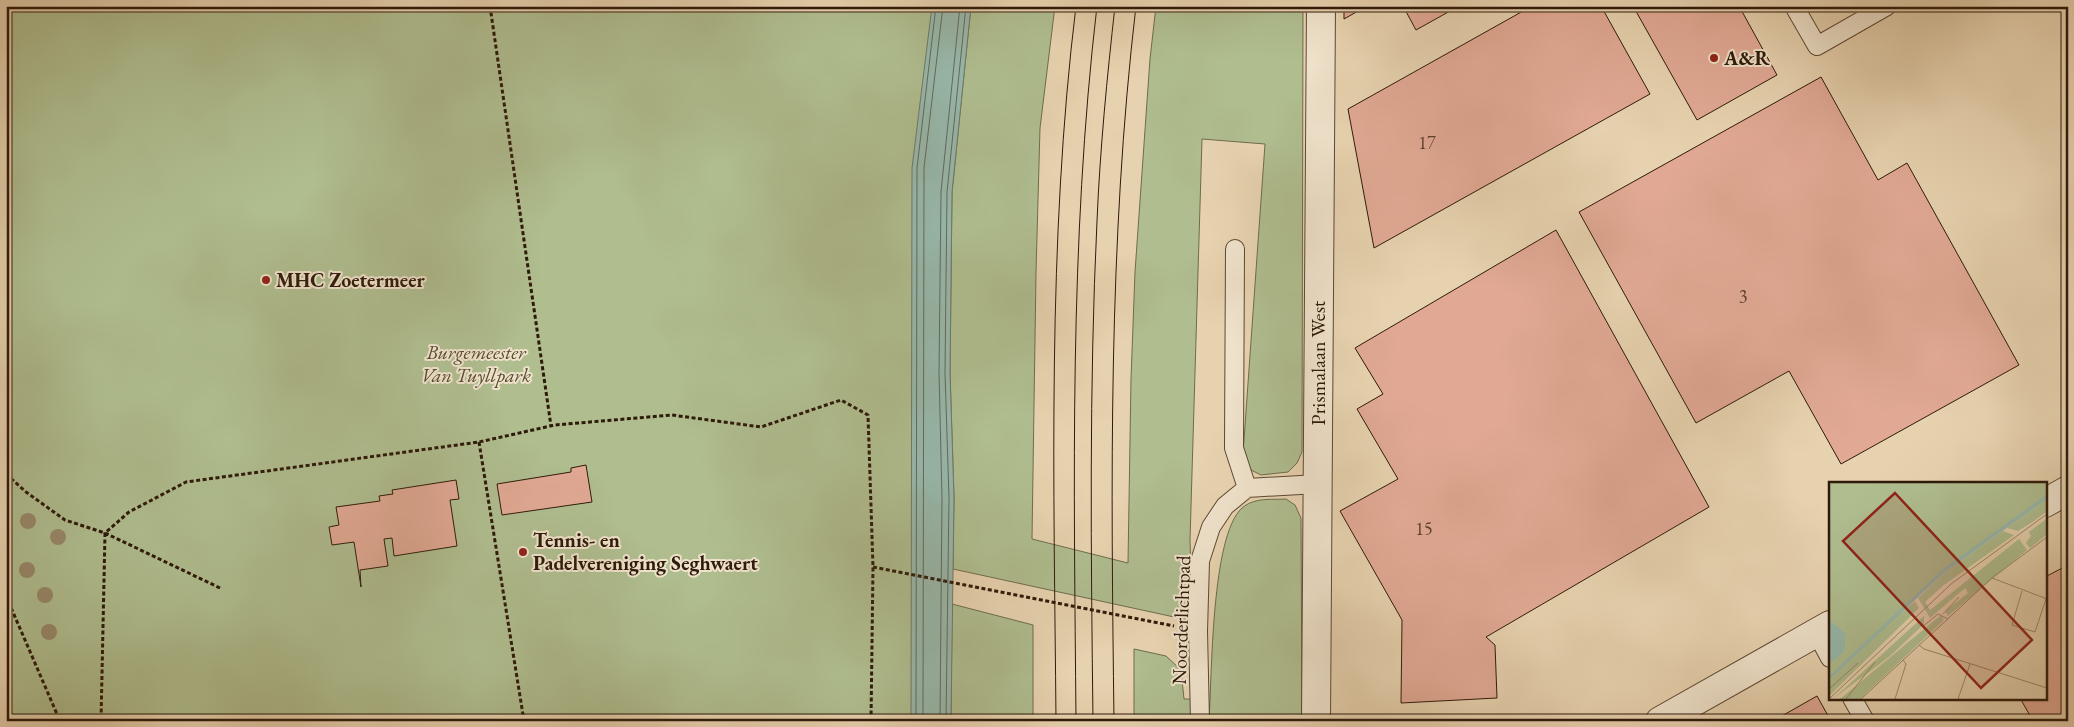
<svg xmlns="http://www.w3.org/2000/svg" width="2074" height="727" font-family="'EB Garamond',serif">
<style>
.green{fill:#afbd8f;stroke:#6e6c4c}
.water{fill:#97b8ab;stroke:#6d796b}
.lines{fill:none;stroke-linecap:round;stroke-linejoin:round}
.shore{stroke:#62695a;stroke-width:1}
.building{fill:#e1a994;stroke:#2e1a0a}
.lane-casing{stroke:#5c4833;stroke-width:20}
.street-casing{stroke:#5c4833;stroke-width:30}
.path{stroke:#2e1a0a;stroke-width:3;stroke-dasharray:4 2.5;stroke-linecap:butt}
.lane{stroke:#efe2cb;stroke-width:18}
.street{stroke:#efe2cb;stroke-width:28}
.tram{stroke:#2e1a0a;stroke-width:1}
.tree{fill:#97886a}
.poi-dot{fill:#8f2418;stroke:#efe2cb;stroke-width:2}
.labels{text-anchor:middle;stroke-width:4;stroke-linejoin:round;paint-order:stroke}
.number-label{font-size:18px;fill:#5b3e2c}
.poi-label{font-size:20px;font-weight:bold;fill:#2e1a0a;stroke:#efe2cb;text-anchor:start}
.park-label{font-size:20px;font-style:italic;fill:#554b32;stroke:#efe2cb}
.street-label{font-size:20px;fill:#2e1a0a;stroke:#efe2cb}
.inset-road{fill:none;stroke:#9d886d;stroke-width:1}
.view{fill:#8f2418;fill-opacity:0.15;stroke:#8f2418;stroke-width:2.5}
.inset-edge{fill:none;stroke:#2e1a0a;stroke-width:2.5}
</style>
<rect width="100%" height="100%" fill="#e7d2af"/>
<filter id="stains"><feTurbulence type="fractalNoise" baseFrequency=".004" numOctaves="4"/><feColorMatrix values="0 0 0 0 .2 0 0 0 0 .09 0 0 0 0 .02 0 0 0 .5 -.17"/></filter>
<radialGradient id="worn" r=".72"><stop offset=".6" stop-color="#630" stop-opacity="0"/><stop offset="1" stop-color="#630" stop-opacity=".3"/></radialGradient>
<path class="green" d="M6 6H945L939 721H6Z
M971 6H1055L1040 128 1036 272 1032 539 1128 563 1131 379 1135 272 1150 59 1156 6H1303L1302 452 1297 463 1288 472 1261 475 1251 470 1243 454 1265 144 1202 139 1190 540 1192 614 1188 620 953 569 954 498 950 373 952 192Z
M1286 499 1295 505 1301 518 1302 721H1209C1212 676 1211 536 1242 508 1255 497 1271 500 1286 499Z
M952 604 1033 625V721H951Z
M1134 649 1166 656 1181 670 1184 699H1192L1191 721H1134Z"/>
<path class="water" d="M932 6H971L952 192 950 373 954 498 951 721H911L912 168Z"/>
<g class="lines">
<path class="shore" d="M916 721 917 168 936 6
M923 721 924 168 943 6
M940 721 942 498 939 373 941 192 960 6
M946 721 949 498 945 373 947 192 966 6"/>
</g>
<path class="building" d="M1344 6H1367L1344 19Z
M1403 6H1459L1416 30Z
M1532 6H1601L1650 94 1374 248 1348 109Z
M1633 6H1739L1777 75 1697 120Z
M1821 77 1878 180 1907 163 2019 365 1841 464 1789 371 1696 423 1579 212Z
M1556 230 1709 507 1486 637 1495 645 1497 698 1401 703 1402 620 1340 511 1398 479 1357 409 1383 394 1355 348Z
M586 465 592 502 502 515 497 484 571 472V468Z
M456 480 459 499 450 500 457 546 394 556 392 538 384 539 388 566 360 570 361 587 354 542 332 545 329 527 339 525 336 507 380 501 379 496 393 494 392 490Z
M2068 565V721H2033L2020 698H2045V577Z
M1817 696 1831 721H1773Z"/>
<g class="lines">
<g class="lane-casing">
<path id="lane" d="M1794 6 1817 46 1887 6
M1235 249 1234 448 1247 488
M1816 632 1830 658
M1852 698 1865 721
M1200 721 1198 631 1200 561 1211 527 1225 506 1247 488 1318 484"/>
</g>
<g class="street-casing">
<path id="street" d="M2045 503 2068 490
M1316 721 1321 6
M1660 721 1830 625"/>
</g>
<path class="path" d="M490 6 551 426
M479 442 524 721
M6 474 26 492 65 520 105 533 101 721
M873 567 1174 626
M220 588 105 533 129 512 186 482 479 442 555 425 672 415 761 427 841 400 868 415 873 567 871 721
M6 596 60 721"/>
<use href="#lane" class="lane"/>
<use href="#street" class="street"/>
<path class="tram" d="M1056 721C1054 483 1047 243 1076 6
M1076 721C1074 482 1069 244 1097 6
M1093 721C1091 554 1089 388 1097 221 1100 149 1107 78 1115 6
M1114 721C1111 483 1108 243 1136 6"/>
</g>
<g class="tree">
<circle cx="28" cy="521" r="8"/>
<circle cx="58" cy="537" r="8"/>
<circle cx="27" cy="570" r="8"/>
<circle cx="45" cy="595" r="8"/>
<circle cx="49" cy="632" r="8"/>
</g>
<g class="poi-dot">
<circle cx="1714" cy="58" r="5"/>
<circle cx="266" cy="280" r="5"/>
<circle cx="523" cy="552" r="5"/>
</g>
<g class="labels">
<g class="number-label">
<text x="1427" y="149">17</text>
<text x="1743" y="303">3</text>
<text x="1424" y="535">15</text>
</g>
<g class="poi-label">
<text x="1724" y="65">A&amp;R</text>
<text x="276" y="287">MHC Zoetermeer</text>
<text x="533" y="547">Tennis- en<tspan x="533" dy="23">Padelvereniging Seghwaert</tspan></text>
</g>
<g class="park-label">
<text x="476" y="359">Burgemeester<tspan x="476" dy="23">Van Tuyllpark</tspan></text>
</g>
<g class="street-label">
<text transform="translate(1318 363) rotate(-90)" y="7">Prismalaan West</text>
<text transform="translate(1181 620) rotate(-88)" y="7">Noorderlichtpad</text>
</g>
</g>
<g transform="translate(1829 482)">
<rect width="218" height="218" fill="#e7d2af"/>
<path d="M0 0H217V14L115 88 71 132 86 119 90 126 0 214ZM217 18V30L205 39 189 49 178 46ZM217 37V53L201 66 197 61 202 54 200 50ZM174 49 185 53 115 103 96 120 101 128 190 57 198 68 119 134 116 129 139 111 136 106 101 136 89 116 115 91ZM112 133 115 138 31 217H11ZM95 134V142L61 174 4 217Z" fill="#afbd8f"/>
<path d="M217 13V18L115 91 0 198V194L114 87ZM0 138 16 151V164L14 171 0 182Z" fill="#97b8ab"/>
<path class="inset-road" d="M163 96 218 117M193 109 183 143 206 150 217 117M114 132 130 115M93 145 109 132 119 137M90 163 95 167 218 206M0 207 29 181M0 217 122 102 218 32M17 217 46 180M32 217 163 96 218 55M66 217 77 182 74 178M129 217 141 182"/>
<path class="view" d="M66 11 203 158 152 206 14 59Z"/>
<rect width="218" height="218" class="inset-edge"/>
</g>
<rect width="2074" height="727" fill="none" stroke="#e7d2af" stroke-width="25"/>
<rect x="8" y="8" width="2059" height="712" fill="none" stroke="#2e1a0a" stroke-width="2.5"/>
<rect x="12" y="12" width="2049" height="702" fill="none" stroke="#2e1a0a"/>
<rect width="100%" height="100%" filter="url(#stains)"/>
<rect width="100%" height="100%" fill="url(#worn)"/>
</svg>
